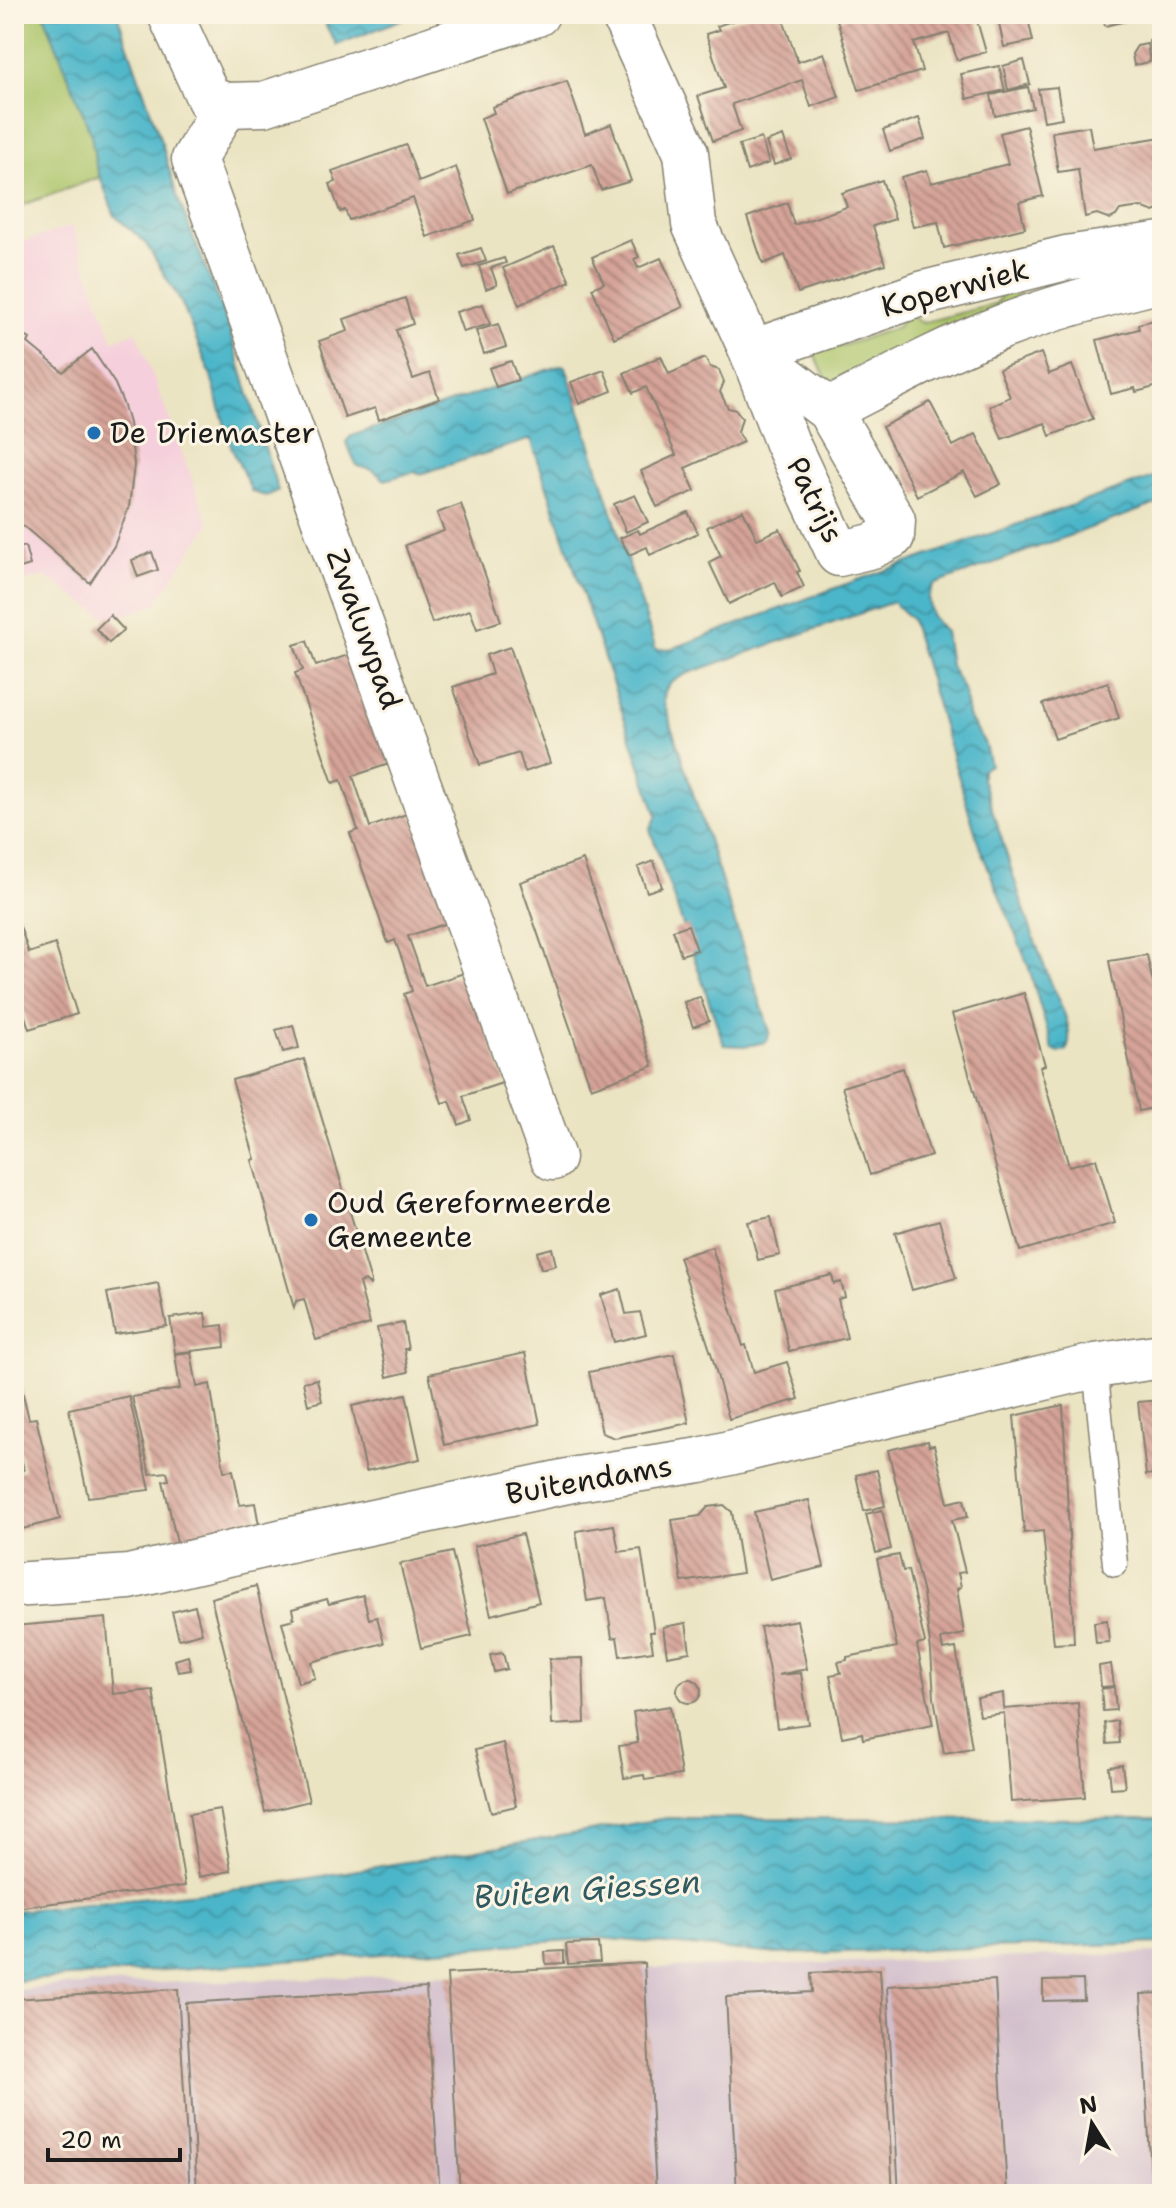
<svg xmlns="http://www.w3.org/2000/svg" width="1176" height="2208" font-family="'Shantell Sans',sans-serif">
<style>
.built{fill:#f5cfdc}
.industrial{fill:#d1bdcc}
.grass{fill:#acc56b;stroke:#647044;stroke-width:2}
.water{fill:url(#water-waves);stroke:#346972;stroke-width:2}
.building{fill:url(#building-back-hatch)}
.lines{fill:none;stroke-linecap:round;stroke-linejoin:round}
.service-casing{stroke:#848070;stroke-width:27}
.minor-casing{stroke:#848070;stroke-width:47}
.tertiary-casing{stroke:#848070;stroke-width:47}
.service{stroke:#fff;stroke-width:24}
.minor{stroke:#fff;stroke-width:44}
.tertiary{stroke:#fff;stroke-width:44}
.poi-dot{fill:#1f6fb2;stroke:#fcf5e5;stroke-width:3}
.labels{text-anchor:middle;stroke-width:6;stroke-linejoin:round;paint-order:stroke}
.street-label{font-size:30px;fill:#1c1c1c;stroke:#fcf5e5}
.poi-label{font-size:30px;fill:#1c1c1c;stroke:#fcf5e5;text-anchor:start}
.water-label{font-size:32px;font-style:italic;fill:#2f5a61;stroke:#fcf5e5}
</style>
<defs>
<pattern id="water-waves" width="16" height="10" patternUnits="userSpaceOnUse" patternTransform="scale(2)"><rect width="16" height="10" fill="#4cb6c9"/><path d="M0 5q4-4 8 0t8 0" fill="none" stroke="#3e93a2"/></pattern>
<pattern id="building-back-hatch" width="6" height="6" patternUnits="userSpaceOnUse" patternTransform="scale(2)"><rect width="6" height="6" fill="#d5a398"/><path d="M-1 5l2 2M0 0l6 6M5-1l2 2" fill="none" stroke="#ac847b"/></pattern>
</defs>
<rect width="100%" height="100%" fill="#fcf5e5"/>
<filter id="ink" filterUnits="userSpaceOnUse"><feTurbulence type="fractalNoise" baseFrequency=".0125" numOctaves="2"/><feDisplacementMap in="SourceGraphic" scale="16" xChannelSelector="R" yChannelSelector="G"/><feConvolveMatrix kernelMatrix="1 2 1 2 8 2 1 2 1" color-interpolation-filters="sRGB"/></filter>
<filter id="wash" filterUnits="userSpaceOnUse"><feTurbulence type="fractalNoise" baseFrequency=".006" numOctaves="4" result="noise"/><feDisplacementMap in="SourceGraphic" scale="32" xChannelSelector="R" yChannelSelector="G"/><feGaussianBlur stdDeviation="1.8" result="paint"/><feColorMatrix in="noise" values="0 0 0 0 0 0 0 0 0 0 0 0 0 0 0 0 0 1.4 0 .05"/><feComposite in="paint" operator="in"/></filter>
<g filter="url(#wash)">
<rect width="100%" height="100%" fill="#ebe4c3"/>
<path class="built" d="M72 226 113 341 136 331 209 524 155 605 109 620 45 576 14 584V245Z"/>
<path class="industrial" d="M1162 1953V2194H14V1991L50 1986Z"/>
<path class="grass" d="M14 14H44L91 134 100 177 14 208Z
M1123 261 1130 266 1128 276 1081 289 988 322 912 357 851 389 838 391 830 386 814 354 822 340 837 348 898 327 907 312 921 323 996 304 1005 288 1020 297 1082 283 1091 267Z"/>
<path class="water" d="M44 14H117L162 144 176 193 228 325 278 491 266 496 252 492 231 447 210 373 182 304 145 242 115 216 96 166 91 134Z
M325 14H415L337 45 326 26Z
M562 365 566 367 656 650 674 648 838 587 1162 474V502L933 585 928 597 931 615 945 632 950 666 964 691 968 716 984 742 990 765 982 769V779C1006 848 1024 918 1052 985 1060 1005 1075 1029 1067 1050L1059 1053 1053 1050 1028 965 980 848 911 619 893 602 686 674C672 681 663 685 664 703L770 1032 766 1042 747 1046 724 1045 650 829 657 816 531 439 420 474 413 472 385 480 373 470 357 466 346 442 351 436Z
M667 1818 1162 1819V1943L778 1954 600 1938 14 1981V1911L251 1888Z"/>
<g id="blocks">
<path class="building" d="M752 14H781L798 62 824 53 839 97 811 107 802 80 732 104 741 131 713 141 698 96 724 88 706 34 719 30 717 26Z
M857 14H975L986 52 957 60 949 33 914 43 922 71 859 90 837 20Z
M997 14H1027L1033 41 1004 47Z
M1102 14H1133L1134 19 1105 26Z
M1162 39V57L1152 59 1149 41Z
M1147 44 1150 62 1134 65 1132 54 1137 46Z
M1024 60 1030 84 1008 90 1003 66Z
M999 66 1005 90 967 99 961 74Z
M567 81 585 134 611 124 631 181 601 190 592 165 507 194 481 118 494 113 492 107Z
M1028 87 1033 108 995 116 991 95Z
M1057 87 1062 118 1044 121 1038 89Z
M919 118 925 139 890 151 883 130Z
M1026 126 1043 196 1019 202 1025 228 944 248 938 222 913 227 901 177 927 170 931 183 1008 164 1000 133Z
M1089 126 1093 148 1162 137 1161 209 1154 212 1141 207 1120 210 1116 216 1110 219 1097 214 1085 217 1078 169 1058 172 1052 132Z
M783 136 791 159 774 165 766 142Z
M761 138 769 163 747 171 739 145Z
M406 145 419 182 456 167 475 220 427 237 413 198 349 220 345 210 340 212 330 184 336 182 332 171Z
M882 180 895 219 873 226 885 264 798 293 785 255 763 264 747 217 787 203 794 225 847 207 842 193Z
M631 240 639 257 634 259 638 268 661 258 683 307 614 338 592 288 604 283 592 257Z
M554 246 570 281 519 305 503 268Z
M481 248 486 261 464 268 459 255Z
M504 258 506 263 491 268 497 285 486 289 479 266Z
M405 298 413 324 396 330 413 379 430 373 439 399 379 420 375 408 345 418 319 341 348 331 344 319Z
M483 304 490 324 463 332 456 312Z
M1162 318V385L1136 392 1135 388 1111 394 1097 340 1139 329 1138 324Z
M498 324 506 347 484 354 476 331Z
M14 330 30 339 28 343 63 372 92 349 115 384 123 403 129 423 134 465 129 507 114 546 90 583 14 518V490L19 463 14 438Z
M1041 353 1049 374 1072 365 1093 419 1050 436 1045 423 1002 439 989 406 1010 397 999 369Z
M661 356 669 374 705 358 710 367 719 370 724 382 720 392 728 408 736 410 742 418 738 432 743 442 685 468 695 491 657 507 641 471 676 455 646 387 633 393 624 373Z
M511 361 518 380 496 387 489 368Z
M604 370 612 391 579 404 571 382Z
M930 402 953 446 976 434 1001 484 977 496 964 472 917 496 882 427Z
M635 495 648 522 626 532 614 504Z
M461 504 501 621 477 629 470 610 432 623 405 545 444 531 437 513Z
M743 510 757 539 780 529 800 571 797 572 804 587 782 597 775 582 729 604 709 562 721 556 707 527Z
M688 512 698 533 650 555 647 547 629 555 620 538 638 530 640 534Z
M25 546 30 565 14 570V549Z
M152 552 158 570 138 577 132 560Z
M110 615 124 630 109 643 96 629Z
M307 641 316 666 357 652 395 762 353 776 370 827 412 812 450 922 408 936 417 961 425 986 467 972 505 1082 463 1096 471 1120 459 1125 450 1101 442 1103 404 994 412 991 404 965 395 940 388 943 350 833 358 830 341 780 333 783 295 673 303 670 294 645Z
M510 647 550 763 525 772 519 753 480 765 453 687 492 674 486 655Z
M1108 682 1119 718 1055 739 1043 704Z
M583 860 653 1066 591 1088 520 882Z
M654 861 662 887 647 892 638 867Z
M14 909 29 953 55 944 77 1014 29 1029 14 981Z
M688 925 697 950 681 955 673 930Z
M1147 955 1162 1025V1106L1139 1111 1109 961Z
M1024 993 1045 1065 1040 1067 1069 1166 1096 1159 1115 1223 1020 1251 952 1014Z
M700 997 709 1021 693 1027 684 1002Z
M293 1025 299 1048 283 1052 276 1030Z
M304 1059 371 1282 370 1285 365 1281 359 1283 370 1324 316 1340 304 1299 296 1301 294 1308 252 1160 255 1159 232 1080Z
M903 1068 931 1156 870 1175 842 1087Z
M771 1217 780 1255 758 1260 748 1222Z
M939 1220 956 1278 912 1290 895 1233Z
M712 1247 743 1346 746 1345 754 1372 787 1362 799 1399 729 1419 712 1356 679 1257Z
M552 1248 556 1265 541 1269 537 1252Z
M832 1275 834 1284 841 1282 845 1297 838 1299 847 1338 789 1351 775 1289Z
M158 1283 167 1326 115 1334 107 1293Z
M620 1289 626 1314 640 1312 646 1334 614 1342 601 1295Z
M205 1313 207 1327 223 1325 225 1347 175 1353 170 1318Z
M403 1323 408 1349H404L408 1372 387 1377 377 1328Z
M191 1352 197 1387 210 1384 224 1471 233 1470 240 1505 255 1503 259 1525 177 1543 163 1481 169 1480 167 1472 150 1474 132 1397 180 1389 175 1354Z
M525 1353 540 1424 444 1445 429 1374Z
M674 1354 689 1423 615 1438 602 1433 589 1372Z
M317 1379 322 1401 308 1405 303 1382Z
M21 1386 29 1419 36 1418 60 1519 15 1531 14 1473 24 1470 14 1428V1388Z
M406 1394 420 1459 366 1471 352 1406Z
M129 1396 150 1490 88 1497 69 1409Z
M1162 1400V1473L1146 1475 1138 1402Z
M1063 1405 1074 1643 1054 1644 1043 1531 1024 1533 1014 1416Z
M928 1441 929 1446 934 1445 948 1503 964 1499 968 1517 952 1520 965 1572 958 1573 961 1587 957 1589 964 1634 941 1639 943 1650 956 1648 972 1748 944 1753 934 1698 931 1651 923 1594 888 1450Z
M877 1470 885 1506 864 1511 856 1475Z
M809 1500 824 1567 770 1580 754 1512Z
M724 1505 732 1512 742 1573 682 1582 672 1520 700 1516 708 1507Z
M882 1510 891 1549 876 1553 866 1514Z
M614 1525 619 1552 641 1549 654 1632H650L653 1651 620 1656 617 1637 612 1638 606 1598 587 1601 576 1531Z
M522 1534 539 1602 491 1615 474 1546Z
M452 1552 472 1636 421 1648 400 1564Z
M899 1555 903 1571 908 1570 925 1643 917 1645 933 1725 863 1739 862 1733 842 1737 830 1675 841 1673 838 1662 847 1660V1657L897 1647 877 1559Z
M256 1586 309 1801 265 1812 211 1598Z
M363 1595 369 1619 377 1617 384 1643 311 1662 315 1678 298 1683 282 1622 294 1619 292 1609 327 1599 329 1604Z
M195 1606 202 1633 179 1639 172 1612Z
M106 1618 113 1694 153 1690 185 1886 14 1908V1703H18L14 1626Z
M797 1620 807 1669 778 1675 801 1673 808 1724 777 1728 770 1676 760 1627Z
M1107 1620 1109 1642 1096 1643 1094 1622Z
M686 1623 690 1652 667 1656 663 1627Z
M503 1653 507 1669 494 1672 490 1655Z
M188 1656 191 1670 178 1672 175 1660Z
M583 1658 585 1723 552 1725 549 1659Z
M1111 1664 1114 1686 1101 1687 1099 1666Z
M677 1691a12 12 0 1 1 24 0a12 12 0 1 1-24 0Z
M1114 1687 1116 1710 1103 1711 1101 1689Z
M1003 1693 1004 1709 1078 1703 1085 1797 1011 1802 1004 1713 980 1716 977 1698Z
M670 1706 681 1775 645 1780 644 1775 624 1778 619 1746 638 1743 633 1712Z
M1117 1721 1120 1743 1107 1744 1105 1723Z
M503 1743 516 1806 491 1812 475 1750Z
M1122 1765 1125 1787 1111 1788 1109 1767Z
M220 1809 231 1871 199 1877 189 1814Z
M598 1943 600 1962 568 1964 566 1944Z
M564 1951V1963L546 1964 545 1952Z
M644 1963 656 2194H460L447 1974Z
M880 1969 893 2194H737L726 1997 812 1992 811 1973Z
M995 1980 1007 2194H899L887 1986Z
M1083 1980 1084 2000 1043 2001V1981Z
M426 1988 440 2194H197L186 2003Z
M178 1989 190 2194H14V1999Z
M1162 1993V2194H1152L1141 1994Z"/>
</g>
</g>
<g filter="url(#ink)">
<use href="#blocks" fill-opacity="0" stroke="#848070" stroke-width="2"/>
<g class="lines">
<g class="service-casing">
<path id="service" d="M1095 1366 1115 1564"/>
</g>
<g class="minor-casing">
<path id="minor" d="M170 14 209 99 226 105 264 104 537 14
M623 14 686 153 694 224 752 352 787 443 839 554 872 546 892 536 893 520 829 410 752 352
M226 105 194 159 553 1158
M752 352 924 293 1066 258 1162 244
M829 410C886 381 942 350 1002 327 1054 307 1108 293 1162 280"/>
</g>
<g class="tertiary-casing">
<path id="tertiary" d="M14 1585 129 1577 297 1538 577 1479 700 1460 1095 1366 1162 1356"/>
</g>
<use href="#service" class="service"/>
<use href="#minor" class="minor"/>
<use href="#tertiary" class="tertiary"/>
</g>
</g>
<g class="poi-dot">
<circle cx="94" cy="433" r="8"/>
<circle cx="311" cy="1220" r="8"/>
</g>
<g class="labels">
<g class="street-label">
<text transform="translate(955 288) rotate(-15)" y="10">Koperwiek</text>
<text transform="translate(815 500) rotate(64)" y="10">Patrijs</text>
<text transform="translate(364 629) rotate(70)" y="10">Zwaluwpad</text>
<text transform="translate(589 1480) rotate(-10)" y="10">Buitendams</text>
</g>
<g class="poi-label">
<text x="110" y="443">De Driemaster</text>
<text x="327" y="1213">Oud Gereformeerde<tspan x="327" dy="34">Gemeente</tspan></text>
</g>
<g class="water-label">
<text transform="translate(587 1889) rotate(-4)" y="11">Buiten Giessen</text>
</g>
</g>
<rect width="1176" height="2208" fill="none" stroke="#fcf5e5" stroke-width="48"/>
<g transform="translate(1092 2124) rotate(349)" stroke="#fcf5e5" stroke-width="6" paint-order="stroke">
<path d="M0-6L14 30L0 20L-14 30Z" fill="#1c1c1c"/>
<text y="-12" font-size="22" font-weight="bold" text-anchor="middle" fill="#1c1c1c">N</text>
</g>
<path d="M48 2148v12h132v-12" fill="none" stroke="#1c1c1c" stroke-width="4"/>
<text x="60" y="2148" font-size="24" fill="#1c1c1c" stroke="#fcf5e5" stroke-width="6" paint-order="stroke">20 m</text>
</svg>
